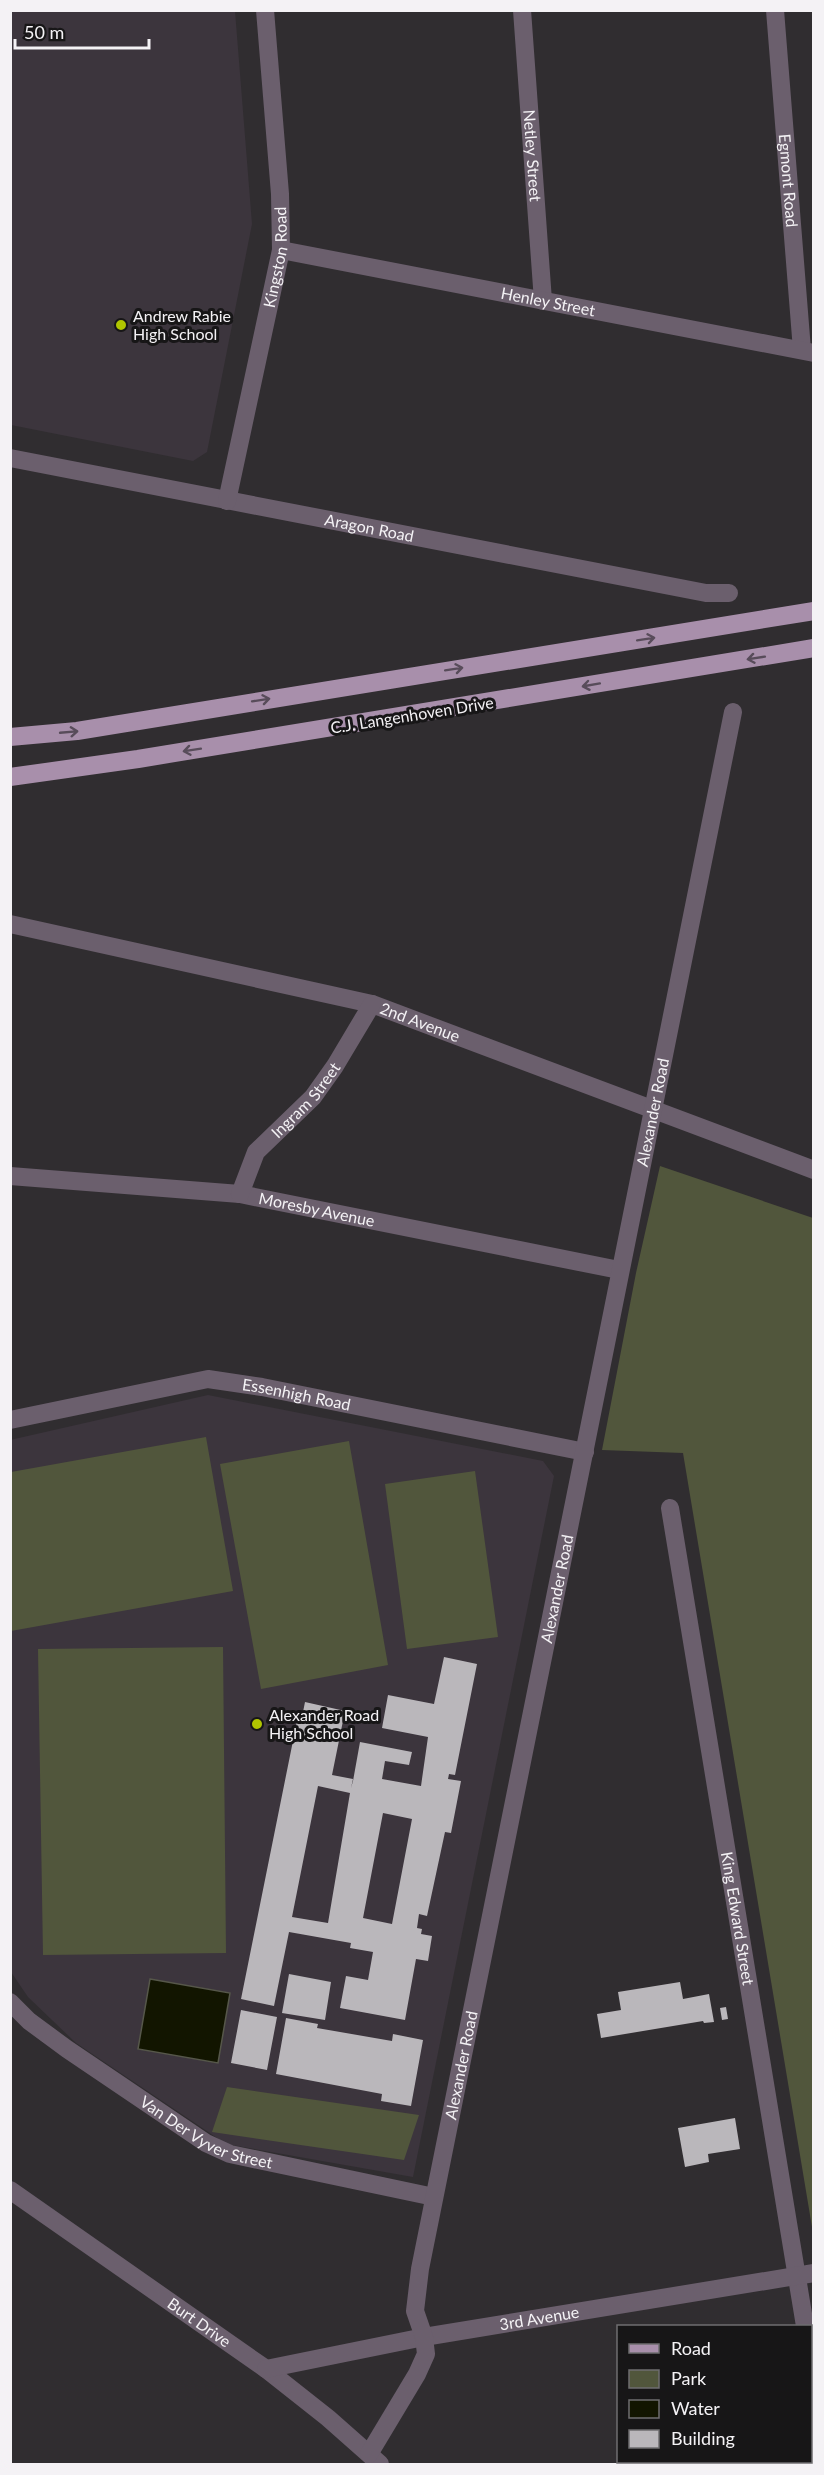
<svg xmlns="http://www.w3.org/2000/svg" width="824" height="2475" font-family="Lato,sans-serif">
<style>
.built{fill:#3c353d}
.green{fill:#51563c}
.water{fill:#121500;stroke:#56574a;stroke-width:1.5}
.building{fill:#bab7bb;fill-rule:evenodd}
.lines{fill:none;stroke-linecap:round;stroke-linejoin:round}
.minor{stroke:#6b5f6d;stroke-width:18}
.major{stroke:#a88fab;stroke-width:18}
.oneway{stroke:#584c5a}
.poi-dot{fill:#b0c500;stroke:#171617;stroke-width:2}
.labels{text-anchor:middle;stroke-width:6;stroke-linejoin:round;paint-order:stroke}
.street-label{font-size:16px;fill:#f4f2f5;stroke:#171617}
.poi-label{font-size:16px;fill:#f4f2f5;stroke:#171617;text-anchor:start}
</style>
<rect width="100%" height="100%" fill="#302d30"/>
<path class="built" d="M10 11H235L252 224 207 452 193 461 11 425Z
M208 1395 543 1461 554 1476 413 2177 226 2144 76 2043 28 1997 11 1972 10 1440Z"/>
<path class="green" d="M660 1166 813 1218V2233L683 1453 602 1450 636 1273Z
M206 1437 233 1591 11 1631V1472Z
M349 1441 388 1665 261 1689 220 1464Z
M475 1471 498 1637 407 1649 385 1484Z
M223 1647 226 1953 43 1955 38 1649Z
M227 2087 419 2115 404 2160 212 2132Z"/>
<path class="water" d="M150 1979 230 1993 218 2063 138 2049Z"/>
<path class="building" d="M444 1657 477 1664 455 1775 449 1774 448 1779 461 1781 451 1833 445 1832 427 1916 419 1914 417 1928 422 1929 421 1934 432 1936 428 1961 416 1959 405 2020 340 2008 346 1976 368 1980 373 1952 350 1948 351 1943 289 1932 274 2006 241 1999 299 1711 303 1712 305 1702 345 1711 332 1775 353 1779 351 1788 353 1781 360 1742 412 1752 409 1765 385 1761 382 1779 421 1786 428 1737 382 1728 388 1695 434 1704ZM318 1786 350 1793 328 1923 292 1917ZM383 1813 412 1819 392 1924 363 1918Z
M289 1974 331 1982 325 2020 282 2013Z
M680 1982 683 1999 709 1994 714 2022 704 2023 703 2021 601 2038 597 2014 621 2010 618 1992Z
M726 2007 728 2019 722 2020 720 2008Z
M241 2010 277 2017 267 2070 231 2063Z
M286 2018 318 2024 317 2028 392 2041 393 2034 423 2040 411 2106 381 2101 382 2094 276 2074Z
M735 2118 740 2149 708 2154 709 2162 685 2167 678 2128Z"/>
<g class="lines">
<g class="minor">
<path id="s1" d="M522 10 543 301"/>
<path id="s2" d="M775 10 802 350"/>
<path id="s3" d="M281 250 814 353"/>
<path id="s4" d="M10 458 706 593H729"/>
<path id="s5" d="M227 501 281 250 280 194 265 10"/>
<path id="s6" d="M10 924 372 1004 814 1170"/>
<path id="s7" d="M10 1176 240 1194 619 1270"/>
<path id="s8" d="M240 1194 256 1152 313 1097 335 1066 372 1004"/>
<path id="s9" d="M10 1420 208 1379 262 1387 585 1452"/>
<path id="s10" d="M670 1508 805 2326"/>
<path id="s11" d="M10 2002 29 2021 67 2049 206 2143 230 2154 434 2197"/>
<path id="s12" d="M10 2190 266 2369 328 2418 380 2464"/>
<path d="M810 2359 814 2377"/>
<path id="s13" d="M266 2369 424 2337 814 2273"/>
<path id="s14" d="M369 2454 417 2374 426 2354 424 2337 415 2311 420 2269 733 712"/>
</g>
<path class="major" d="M10 737 77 731 814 611
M10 777 138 759 814 648"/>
</g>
<defs><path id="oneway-shaft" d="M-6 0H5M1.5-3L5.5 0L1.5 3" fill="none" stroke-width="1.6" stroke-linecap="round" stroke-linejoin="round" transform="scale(1.5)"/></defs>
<g class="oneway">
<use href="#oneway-shaft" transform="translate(646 639) rotate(-9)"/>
<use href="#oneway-shaft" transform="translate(756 658) rotate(171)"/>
<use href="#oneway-shaft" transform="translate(454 669) rotate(-9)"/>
<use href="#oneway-shaft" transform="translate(591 685) rotate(170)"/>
<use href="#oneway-shaft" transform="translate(261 700) rotate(-9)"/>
<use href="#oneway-shaft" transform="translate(69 732) rotate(-5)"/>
<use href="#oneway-shaft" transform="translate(192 750) rotate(171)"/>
</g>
<g class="poi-dot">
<circle cx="121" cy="325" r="6"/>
<circle cx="257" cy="1724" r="6"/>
</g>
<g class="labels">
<g class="street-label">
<text dy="6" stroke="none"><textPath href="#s1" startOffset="146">Netley Street</textPath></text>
<text dy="6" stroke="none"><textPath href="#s2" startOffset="171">Egmont Road</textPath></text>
<text dy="6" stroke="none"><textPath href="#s5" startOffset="249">Kingston Road</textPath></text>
<text dy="6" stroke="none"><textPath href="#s3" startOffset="272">Henley Street</textPath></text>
<text dy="6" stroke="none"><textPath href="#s4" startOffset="366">Aragon Road</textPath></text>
<text transform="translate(412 715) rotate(-9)" y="6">C.J. Langenhoven Drive</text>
<text dy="6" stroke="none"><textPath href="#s6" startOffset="422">2nd Avenue</textPath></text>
<text dy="6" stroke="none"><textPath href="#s8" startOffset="117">Ingram Street</textPath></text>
<text dy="6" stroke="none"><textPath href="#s14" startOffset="1382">Alexander Road</textPath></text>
<text dy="6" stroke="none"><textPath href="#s7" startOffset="309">Moresby Avenue</textPath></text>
<text dy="6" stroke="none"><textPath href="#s9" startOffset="292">Essenhigh Road</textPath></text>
<text dy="6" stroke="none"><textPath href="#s14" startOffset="896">Alexander Road</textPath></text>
<text dy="6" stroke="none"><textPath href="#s10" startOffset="416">King Edward Street</textPath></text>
<text dy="6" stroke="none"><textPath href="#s14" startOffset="410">Alexander Road</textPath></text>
<text dy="6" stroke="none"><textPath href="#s11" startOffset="238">Van Der Vyver Street</textPath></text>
<text dy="6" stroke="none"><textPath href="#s13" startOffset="278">3rd Avenue</textPath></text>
<text dy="6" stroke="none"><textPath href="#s12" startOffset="231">Burt Drive</textPath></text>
</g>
<g class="poi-label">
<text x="133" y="322">Andrew Rabie<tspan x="133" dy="18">High School</tspan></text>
<text x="269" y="1721">Alexander Road<tspan x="269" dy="18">High School</tspan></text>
</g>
</g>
<rect width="824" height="2475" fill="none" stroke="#f4f2f5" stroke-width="24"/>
<rect x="617" y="2325" width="195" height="138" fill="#171617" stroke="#6f6e70" stroke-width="1.5"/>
<rect x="629" y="2344" width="30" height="9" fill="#a88fab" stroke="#6f6e70" stroke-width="1.5"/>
<text x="671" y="2355" font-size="18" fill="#f4f2f5">Road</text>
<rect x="629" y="2370" width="30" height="18" fill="#51563c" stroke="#6f6e70" stroke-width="1.5"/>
<text x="671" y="2385" font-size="18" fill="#f4f2f5">Park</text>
<rect x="629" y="2400" width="30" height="18" fill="#121500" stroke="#6f6e70" stroke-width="1.5"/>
<text x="671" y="2415" font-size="18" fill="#f4f2f5">Water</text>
<rect x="629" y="2430" width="30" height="18" fill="#bab7bb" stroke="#6f6e70" stroke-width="1.5"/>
<text x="671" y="2445" font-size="18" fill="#f4f2f5">Building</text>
<path d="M15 39v9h134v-9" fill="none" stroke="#f4f2f5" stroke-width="3"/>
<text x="24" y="39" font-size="18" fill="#f4f2f5" stroke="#171617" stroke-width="4.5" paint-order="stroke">50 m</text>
</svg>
